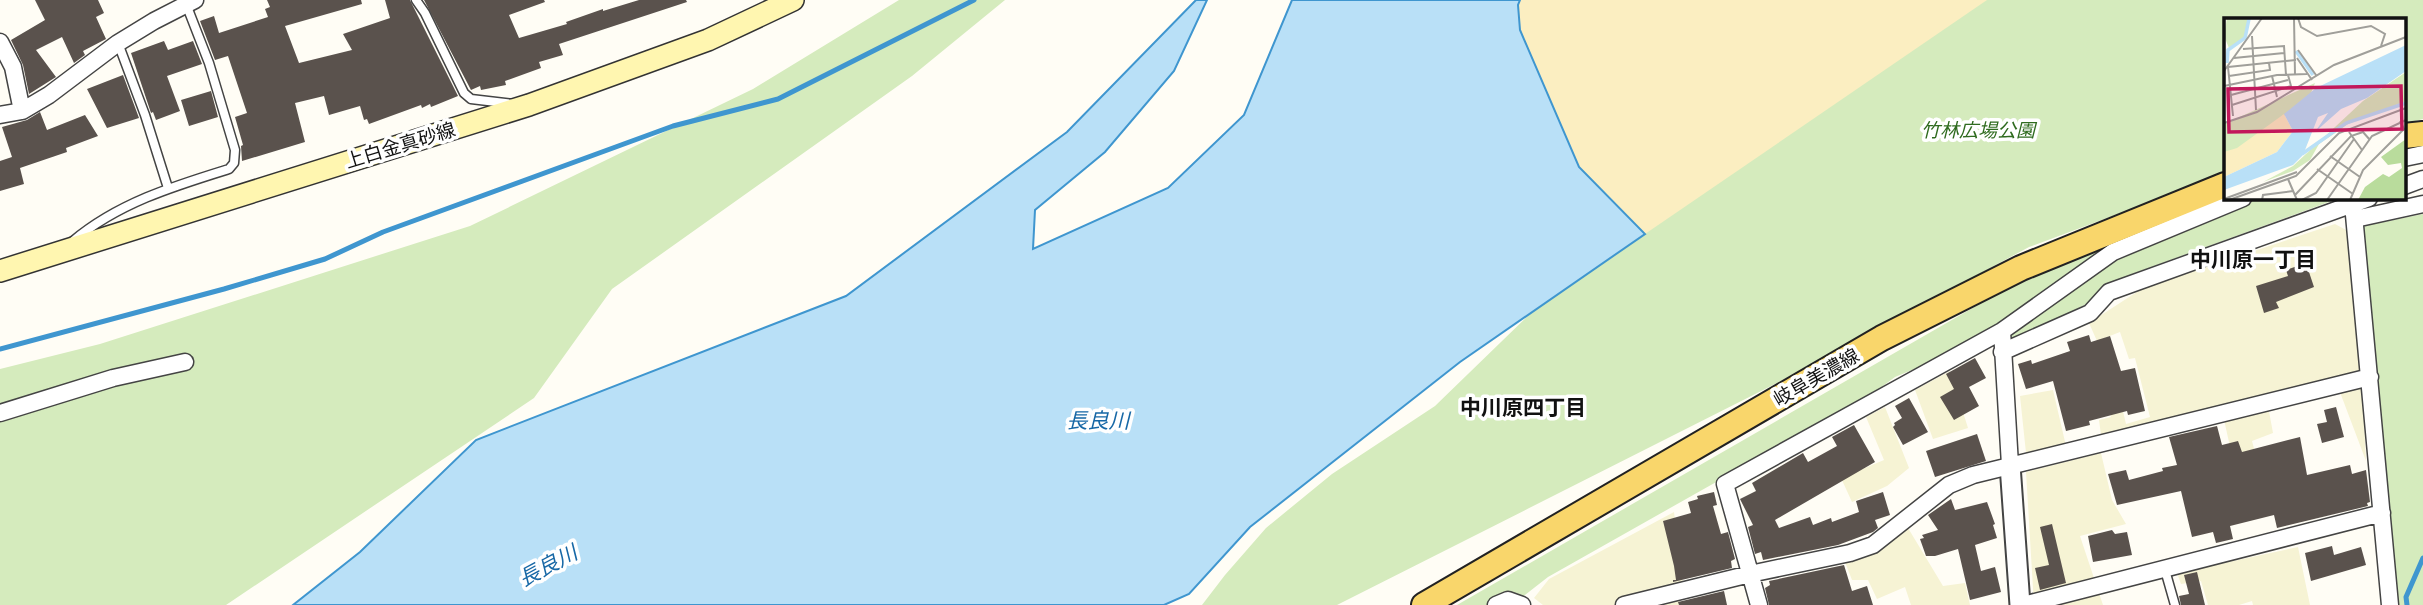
<svg xmlns="http://www.w3.org/2000/svg" width="2423" height="605" font-family="'Noto Serif','Noto Sans JP',serif">
<style>
.farmland{fill:#f6f3d4}
.green{fill:#d5ebbd}
.sand{fill:#fbeec1}
.water{fill:#b9e0f7;stroke:#3f96cf;stroke-width:2}
.lines{fill:none;stroke-linecap:round;stroke-linejoin:round}
.stream{stroke:#3f96cf;stroke-width:5}
.building{fill:#5a524d}
.service-casing{stroke:#444;stroke-width:11}
.minor-casing{stroke:#444;stroke-width:19}
.tertiary-casing{stroke:#444;stroke-width:23}
.secondary-casing{stroke:#333;stroke-width:24}
.primary-casing{stroke:#222;stroke-width:28}
.service{stroke:#fff;stroke-width:8}
.minor{stroke:#fff;stroke-width:16}
.tertiary{stroke:#fff;stroke-width:19}
.secondary{stroke:#fff6b0;stroke-width:21}
.primary{stroke:#f9d66b;stroke-width:24}
.labels{text-anchor:middle;stroke-width:7;stroke-linejoin:round;paint-order:stroke}
.park-label{font-size:19px;font-style:italic;fill:#2f6b1f;stroke:#fff}
.street-label{font-size:19px;fill:#111;stroke:#fff}
.neighbourhood-label{font-size:21px;font-weight:bold;fill:#111;stroke:#fff}
.water-label{font-size:21px;font-style:italic;fill:#1768a6;stroke:#fff}
.inset-river{fill:none;stroke:#b9e0f7;stroke-width:3.5}
.inset-road{fill:none;stroke:#a09f9a;stroke-width:2}
.view{fill:#c2185b;fill-opacity:0.15;stroke:#c2185b;stroke-width:3.5}
.inset-edge{fill:none;stroke:#111;stroke-width:3.5}
</style>
<rect width="100%" height="100%" fill="#fffdf5"/>
<path class="farmland" d="M2335 224 2348 231 2363 399 2366 461 2335 379 2266 395 2273 433 2252 441 2259 467 2236 474 2221 406 2101 435 2099 420 2111 417 2100 373 2113 369 2126 424 2150 417 2135 358 2129 359 2120 332 2097 341 2089 323 2143 288Z
M1950 371 1968 428 1933 439 1915 390Z
M2053 390 2066 446 2026 453 2020 396Z
M1885 407 1909 468 1887 486 1852 502 1841 478 1884 460 1866 417Z
M2101 453 2112 500 2126 524 2080 536 2103 605H2034L2026 472Z
M1674 512 1683 582 1676 584 1680 605H1543L1534 598 1549 579Z
M1908 528 1943 586 1965 583 1970 605H1911L1905 587 1877 599 1868 580H1852L1845 562 1865 557Z
M2298 547 2310 605H2253L2252 601 2239 605H2208L2201 581 2181 584 2177 573Z"/>
<path class="green" d="M899 0H1005L912 76 612 289 534 398 226 605H0V369L100 344 470 226 753 89Z
M1934 0H2423V119L2404 124V19H2225V174L2029 247 1777 383 1337 605H1202L1225 575 1266 528 1332 474 1435 406 1631 216Z
M2225 198H2340L2132 274 2102 288 2088 303 2023 337 1996 347 1973 337 1936 360 1895 377 1872 394 1548 577 1512 605H1457L2023 279Z
M2423 214V605H2398L2364 226Z"/>
<path class="sand" d="M1520 0H1987L1645 234 1579 167 1520 30 1518 5Z"/>
<path class="water" d="M1196 0H1207L1174 71 1105 152 1035 210 1033 249 1168 188 1244 115 1292 0H1520L1518 5 1520 30 1579 167 1645 234 1460 362 1250 527 1189 594 1164 605H293L360 552 476 440 846 296 1067 132Z"/>
<g class="lines">
<path class="stream" d="M0 349 224 289 325 259 383 232 673 126 778 99 974 0
M2407 605 2406 597 2423 558"/>
</g>
<path class="building" d="M35 0H98L104 13 96 17 106 39 83 51 85 55 74 63 62 37 36 50 56 77 29 94 23 65 11 40 45 20Z
M267 0H361L362 4 285 26 299 63 352 50 343 34 390 18 385 0H410L458 96 431 107 430 104 422 108 421 105 369 124 367 119 364 120 360 106 329 115 324 96 295 103 305 142 242 161 241 146 243 145 235 117 247 113 228 56 215 60 200 21 214 16 219 33 268 17 265 9 270 7Z
M424 0H544L545 2 509 15 519 38 567 24 566 22 603 9V11L639 0H686L687 2 559 44 563 55 539 62 541 68 505 81 506 85 481 90 480 86 471 90Z
M164 41 168 50 193 41 202 64 167 76 180 111 156 120 153 112 151 113 131 53Z
M123 75 139 118 107 128 87 89Z
M211 91 218 117 189 126 181 100Z
M40 112 47 130 85 115 98 136 66 148 67 152 20 168 24 184 0 191V161L12 157 2 127 27 120Z
M2306 263 2314 287 2276 302 2279 308 2264 313 2256 286 2288 276 2286 270Z
M2089 335 2091 342 2110 336 2121 371 2135 368 2145 411 2128 415 2127 411 2089 421 2090 425 2066 431 2053 381 2026 389 2018 364 2031 360 2032 364 2070 351 2067 342Z
M1975 358 1986 378 1969 387 1979 406 1954 420 1940 397 1954 389 1946 374Z
M1909 398 1928 432 1903 445 1893 427 1895 425 1894 423 1902 418 1895 406Z
M2336 407 2344 437 2322 443 2317 424 2327 422 2324 410Z
M1854 425 1875 462 1775 520 1779 528 1810 517 1813 525 1831 518 1832 522 1859 512 1856 501 1883 492 1890 515 1875 520 1878 528 1873 532 1838 545 1763 560 1761 552 1755 554 1748 527 1753 525 1740 499 1756 491 1752 483 1803 453 1808 462 1837 446 1832 437Z
M2217 426 2222 445 2238 441 2242 452 2300 437 2307 475 2350 465 2352 474 2366 470 2370 502 2367 503 2368 506 2277 528 2274 515 2230 526 2233 539 2216 543 2213 532 2192 537 2181 491 2117 505 2108 474 2126 470 2129 480 2163 471 2162 468 2177 465 2169 437Z
M1977 434 1986 461 1935 477 1926 451Z
M1714 492 1717 505 1713 506 1721 534 1728 532 1735 559 1731 561 1732 568 1673 582V580H1676L1674 566 1663 521 1691 513 1688 502 1698 499 1697 496Z
M1951 499 1955 510 1987 502 1995 524 1993 525 1997 538 1975 545 1981 571 1995 567 2001 592 1970 600 1958 549 1935 556H1926L1920 539 1924 538 1922 535 1938 530 1928 515Z
M2052 524 2066 583 2040 590 2035 568 2049 565 2040 527Z
M2112 530 2115 534 2127 532 2132 555 2093 562 2088 536Z
M2332 546 2334 555 2361 547 2366 565 2311 581 2305 553Z
M1844 565 1852 591 1867 586 1873 605H1769L1765 588 1770 585 1769 581Z
M2197 572 2205 605H2181L2179 596 2189 594 2184 575Z
M1724 591 1727 605H1679L1678 602Z"/>
<g class="lines">
<g class="service-casing">
<path id="service" d="M416 0 425 13 464 93 471 99 513 104
M118 43 145 115 168 188
M73 241C118 203 174 186 229 169L234 163 235 150 209 63 186 4
M2165 570 2175 605"/>
</g>
<g class="minor-casing">
<path id="minor" d="M0 42 13 67 22 111
M0 115 22 111 49 95 118 43 154 21 195 0
M2404 158 2423 154
M2404 186 2423 179
M2369 198 2353 204 2390 605
M2355 219 2423 204
M2002 352 2090 313 2109 292 2353 204
M0 413 113 378 185 362
M2010 465 2002 331 2113 252 2243 198
M1496 605 1508 600 1522 605
M1624 605 1750 574 1850 553 1873 545 1949 485 1973 475 2370 377
M1759 605 1725 484 2002 331
M2023 605 2382 513"/>
</g>
<g class="tertiary-casing">
<path id="tertiary" d="M2010 465 2020 605"/>
</g>
<g class="secondary-casing">
<path id="secondary" d="M0 271 529 105 708 40 793 0"/>
</g>
<g class="primary-casing">
<path id="primary" d="M2404 136 2423 134
M1424 605 1882 338 2021 268 2225 185"/>
</g>
<use href="#service" class="service"/>
<use href="#minor" class="minor"/>
<use href="#tertiary" class="tertiary"/>
<use href="#secondary" class="secondary"/>
<use href="#primary" class="primary"/>
</g>
<g class="labels">
<g class="park-label">
<text x="1978" y="137">竹林広場公園</text>
</g>
<g class="street-label">
<text transform="translate(400 145) rotate(-17)" y="7">上白金真砂線</text>
<text transform="translate(1816 377) rotate(-30)" y="7">岐阜美濃線</text>
</g>
<g class="neighbourhood-label">
<text x="2253" y="267">中川原一丁目</text>
<text x="1523" y="415">中川原四丁目</text>
</g>
<g class="water-label">
<text x="1098" y="428">長良川</text>
<text transform="translate(548 566) rotate(-28)" y="7">長良川</text>
</g>
</g>
<g transform="translate(2224 18)">
<rect width="182" height="182" fill="#fffdf5"/>
<path d="M3 0H25L20 21 5 30 0 18ZM182 54V83L124 106 95 126 86 142 69 153 39 164 69 148 139 83ZM91 65 87 75 61 98 0 145V106Z" fill="#d5ebbd"/>
<path d="M182 121V182H134L141 169 159 156 165 159 178 150 177 145 164 147 157 139Z" fill="#b9dc9c"/>
<path d="M60 96 69 113 53 134 0 159V134L13 130Z" fill="#fbeec1"/>
<path d="M182 27V53L143 80 117 91 91 114 104 95 94 99 79 137 69 147 0 172V159L53 134 69 113 60 96 92 70Z" fill="#b9e0f7"/>
<path class="inset-river" d="M72 33 89 57M3 45 4 32 21 20 25 1M78 136 122 105 182 85"/>
<path class="inset-road" d="M70 0 71 57M74 0 77 9 93 18 147 8 161 16 157 28M28 18 32 92M19 31 60 28 62 57M74 32 92 57M10 40 60 35M73 40 88 62M4 49 72 42M4 49 9 98M0 53 38 0M5 58 46 52 45 45M48 58 53 79M0 68 53 57 83 56M7 77 64 62M8 87 67 68 64 57M0 105 33 94 110 47 182 19M125 114 138 132M106 138 136 159M93 151 129 176M64 161 73 182M71 177 127 118 139 114 146 122M0 181 73 154M5 182 72 158 115 115 182 90M38 182 39 177 69 173M78 182 92 175 130 121M103 182 148 118 182 102M126 182 139 152 180 111 176 103"/>
<path class="view" d="M177 68 178 111 5 114 4 71Z"/>
<rect width="182" height="182" class="inset-edge"/>
</g>
</svg>
